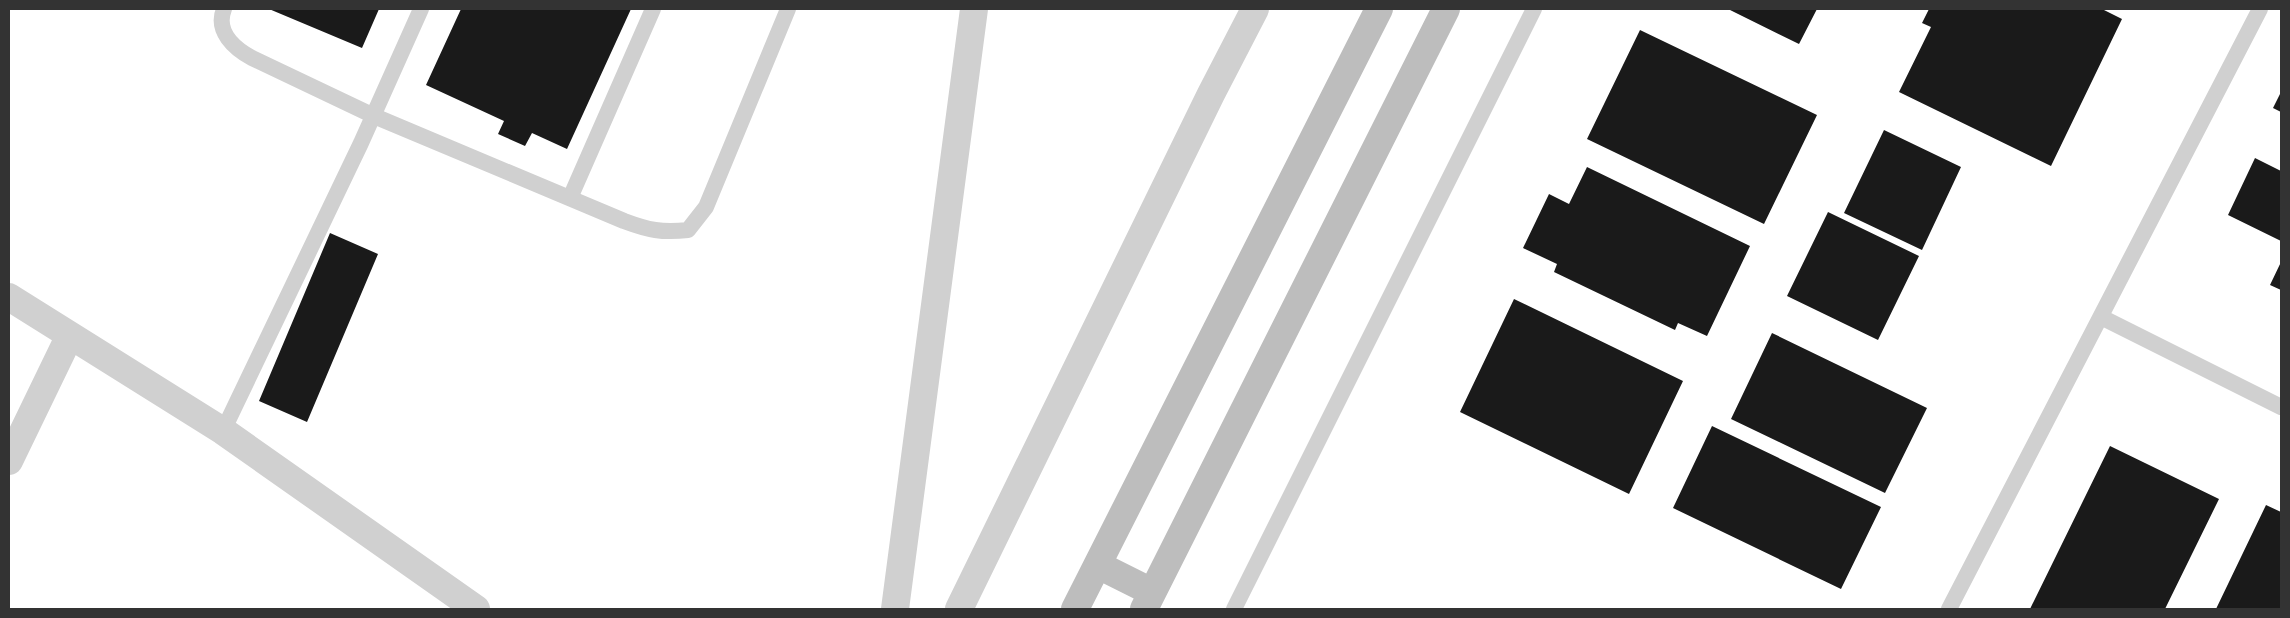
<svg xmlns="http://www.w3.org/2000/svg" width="2290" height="618" font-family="'IBM Plex Sans',sans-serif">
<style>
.building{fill:#1a1a1a}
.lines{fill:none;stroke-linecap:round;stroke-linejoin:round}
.service{stroke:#d0d0d0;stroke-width:16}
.minor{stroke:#d0d0d0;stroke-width:28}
.tertiary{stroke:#d0d0d0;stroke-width:28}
.secondary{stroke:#bdbdbd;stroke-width:28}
</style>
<rect width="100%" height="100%" fill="#fff"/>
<path class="building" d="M269 9H379L362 48Z
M461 9H631L567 149 532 133 525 146 498 134 504 121 426 85Z
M1728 9H1817L1799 44Z
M1929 9H2102L2122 19 2051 166 1899 92 1931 27 1922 23Z
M1640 30 1817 115 1764 224 1587 139Z
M2281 92V112L2273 108Z
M1884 130 1961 167 1922 250 1844 213Z
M2255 158 2281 171V241L2228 215Z
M1587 167 1750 246 1707 336 1678 323 1675 330 1554 272 1557 264 1523 248 1549 194 1569 204Z
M1828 212 1919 256 1878 340 1787 296Z
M330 233 378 254 307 422 259 401Z
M2281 262V290L2270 285Z
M1514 299 1683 381 1629 494 1460 412Z
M1772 333 1927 408 1885 493 1731 419Z
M1712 426 1881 507 1841 589 1673 508Z
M2110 446 2219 499 2165 609H2030Z
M2266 505 2281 512V609H2216Z"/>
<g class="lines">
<path class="service" d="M224 9C215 31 234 48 252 58L374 116 624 221C648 230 662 233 688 230L706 207 788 9
M570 198 653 9
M2101 317 2281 407
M223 431 361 143 421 9
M1234 609 1534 9
M1949 609 2260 9"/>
<path class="minor" d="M9 461 69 337
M895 609 974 9
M959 609 1211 94 1255 9"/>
<path class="tertiary" d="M9 297 223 431 476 609"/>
<path class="secondary" d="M1098 565 1152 592
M1075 609 1379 9
M1144 609 1446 9"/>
</g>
<rect width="2290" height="618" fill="none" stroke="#333333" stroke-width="20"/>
</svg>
